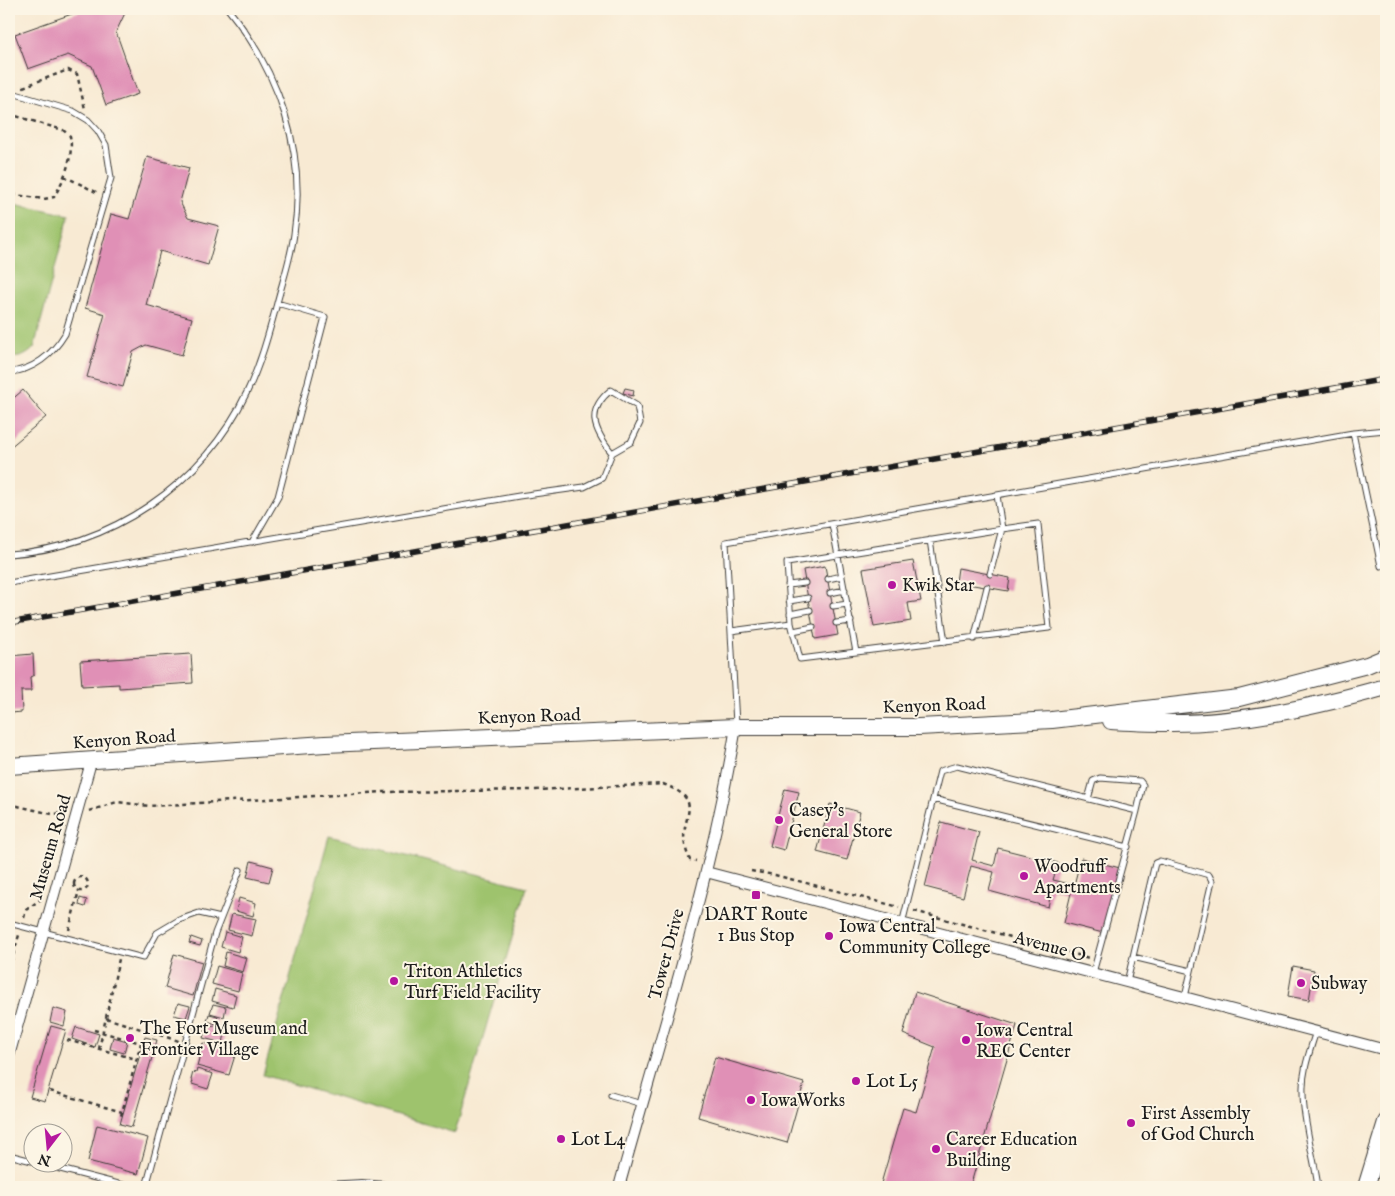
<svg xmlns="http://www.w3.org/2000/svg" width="1395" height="1196" font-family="'IM FELL English',serif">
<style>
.green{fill:#9ec36d;stroke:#5d7044}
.building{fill:#e090b6}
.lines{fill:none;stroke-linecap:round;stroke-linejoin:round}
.service-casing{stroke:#3d3b37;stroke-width:7}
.minor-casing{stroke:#3d3b37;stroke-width:12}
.primary-casing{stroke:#3d3b37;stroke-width:18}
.path{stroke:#3d3b37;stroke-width:2.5;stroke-dasharray:4 4;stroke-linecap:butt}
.service{stroke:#fff;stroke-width:5}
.minor{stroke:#fff;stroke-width:10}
.primary{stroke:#fff;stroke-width:16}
.rail-casing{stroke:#1c1c1c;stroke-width:5.5}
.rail{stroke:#fcf5e5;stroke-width:4;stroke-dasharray:11;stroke-linecap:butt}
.poi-dot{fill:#b5179e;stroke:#fcf5e5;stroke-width:2}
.labels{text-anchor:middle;stroke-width:4;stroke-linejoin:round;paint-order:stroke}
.poi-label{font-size:18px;fill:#1c1c1c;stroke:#fcf5e5;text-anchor:start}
.street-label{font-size:18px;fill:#1c1c1c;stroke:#fcf5e5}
</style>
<rect width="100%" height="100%" fill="#fcf5e5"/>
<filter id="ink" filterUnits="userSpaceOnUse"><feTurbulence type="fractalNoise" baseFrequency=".02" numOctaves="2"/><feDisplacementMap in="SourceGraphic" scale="10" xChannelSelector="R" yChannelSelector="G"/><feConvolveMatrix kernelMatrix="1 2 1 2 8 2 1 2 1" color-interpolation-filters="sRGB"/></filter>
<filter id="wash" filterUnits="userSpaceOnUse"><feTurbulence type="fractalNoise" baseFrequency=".0096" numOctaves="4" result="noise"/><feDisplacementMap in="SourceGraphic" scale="20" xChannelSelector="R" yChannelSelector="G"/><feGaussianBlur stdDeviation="1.12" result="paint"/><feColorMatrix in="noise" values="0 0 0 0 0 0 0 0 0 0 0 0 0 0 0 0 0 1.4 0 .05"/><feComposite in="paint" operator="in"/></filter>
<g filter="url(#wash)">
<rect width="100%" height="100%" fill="#f8ead3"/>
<path class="green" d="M9 202 69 215 34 348C27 355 20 359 9 357Z
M329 836 527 887 455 1133 263 1075Z"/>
<g id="blocks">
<path class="building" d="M86 9H117L125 13 116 32 138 94 106 105 92 66 68 55 28 69 15 34Z
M147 157 189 168 180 202 188 218 219 226 208 265 160 251 146 305 192 318 182 355 146 345 133 352 123 387 87 377 105 314 85 308 111 214 129 219Z
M625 388 634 390 633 396 623 393Z
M23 390 46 417 9 448V402Z
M913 561 921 601 908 603 911 621 874 627 863 569Z
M825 566 838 635 815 639 803 570Z
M958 568 1010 578 1008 591 956 582Z
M33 654 34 675 30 677 31 691H21L22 712 11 713V707H9V656Z
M191 654 193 683 119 688V684L82 686 80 661Z
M785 789 799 792 784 850 770 846Z
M830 804 860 812 847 860 817 852Z
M941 822 979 832 972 860 994 866 998 848 1058 863 1053 880 1074 885 1081 858 1120 868 1103 933 1064 923 1071 893 1052 888 1048 907 989 891 994 872 971 866 963 897 925 887Z
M251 861 273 867 269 882 247 877Z
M80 898 87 900 85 907 79 905Z
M239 898 256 903 253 916 236 911Z
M232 914 256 919 252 936 228 930Z
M225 932 242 937 238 952 221 947Z
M191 937 202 941 200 946 189 943Z
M226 952 247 958 243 972 223 966Z
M174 954 202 962 193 996 165 988Z
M217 966 242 973 238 991 212 984Z
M1293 966 1314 970 1309 1000 1288 996Z
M215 989 236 995 233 1007 212 1001Z
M915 992 1017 1025 970 1187H880L903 1108 916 1112 935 1047 903 1034Z
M178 1003 190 1006 186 1018 174 1015Z
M213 1004 226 1007 224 1017 210 1013Z
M53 1008 67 1012 64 1026 50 1022Z
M209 1014 218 1016 216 1024 207 1021Z
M207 1024 226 1029 223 1043 203 1038Z
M51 1026 66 1030 45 1101 30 1097Z
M76 1027 99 1034 95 1047 72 1039Z
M113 1037 127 1041 124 1053 110 1049Z
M145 1037 157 1040 132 1127 120 1124Z
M203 1043 236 1052 229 1075 197 1066Z
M715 1057 804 1083 787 1143 698 1117Z
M197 1069 213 1074 208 1089 192 1084 193 1081 191 1080 193 1072 196 1073Z
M97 1125 148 1138 138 1174 88 1161Z"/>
</g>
</g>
<g filter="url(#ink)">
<use href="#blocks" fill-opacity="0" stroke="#3d3b37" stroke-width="1"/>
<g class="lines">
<g class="service-casing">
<path id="service" d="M9 92 73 111 88 120 98 131 106 145 111 178 65 334C53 354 33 371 9 372
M1353 433 1381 566 1386 564
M832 524 856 652
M930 540 945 642
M252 542 278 497 325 317 277 303
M9 554C110 547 203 485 247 392 260 365 268 336 276 307 282 283 291 258 294 234 307 152 279 72 228 9
M828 579 842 576
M9 583 519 496 584 487 602 478 612 453 631 442 640 423 637 406 611 390C585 411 594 430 612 453
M788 585 805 583
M830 593 845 590
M789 601 808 598
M833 606 848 604
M790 614 810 610
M791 623 800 659 1049 628 1038 524 1002 529 990 574
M836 623 851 621
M731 631 791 623 787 563 1002 529 997 495
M793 631 813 627
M974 639 987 587
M736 724 726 542 1353 433 1386 430
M933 799 1128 847
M1088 799 1093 781 1100 778 1140 781 1143 785 1137 811
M9 923 143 958 157 933 179 920 199 913 221 918
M902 924 940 771 957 766 1137 811 1093 973
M1133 957 1191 971
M1127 982 1155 863 1160 861 1209 875 1212 881 1185 997
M1316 1031C1310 1051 1302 1071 1303 1092 1303 1124 1314 1155 1318 1187
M611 1095 642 1104
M9 1155 32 1161
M41 1164 130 1187
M146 1187 215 933 240 870"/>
</g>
<g class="minor-casing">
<path id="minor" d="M706 872 1386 1050
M9 1056 91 762
M326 1187 362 1185 385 1187
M619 1187C661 1035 710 883 736 727"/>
</g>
<g class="primary-casing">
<path id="primary" d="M1111 721C1132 722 1152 723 1172 723 1243 723 1318 706 1386 687
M9 766 325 744 736 727H919L1052 720 1239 698 1367 665 1386 657
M1366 1187 1386 1122"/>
</g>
<path class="path" d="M23 87 68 70 77 74 85 109
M9 114 63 130 70 136C74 156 64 180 54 197L44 199 9 194
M64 176 98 193
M9 804 52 814 66 813
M89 811 117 802 149 806 384 792 536 790 663 784C708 801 679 816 685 845 686 850 688 856 690 860L696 861
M751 871 775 875 899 907
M74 884a7 7 0 1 1 14 0a7 7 0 1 1-14 0Z
M914 911 1089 958
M24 918 26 910 41 899
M69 930 79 890
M9 970 19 935
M106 1018 179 1041
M94 1030 141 1043 121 1116
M67 1040 136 1059
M99 1049 119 959
M50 1091 122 1112"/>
<use href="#service" class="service"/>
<use href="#minor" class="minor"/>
<use href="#primary" class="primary"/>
<g class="rail-casing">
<path id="rail" d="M9 623 1386 379"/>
</g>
<use href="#rail" class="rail"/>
</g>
</g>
<g class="poi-dot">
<circle cx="892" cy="585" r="5"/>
<circle cx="779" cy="820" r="5"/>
<circle cx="1024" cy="876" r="5"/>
<rect x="751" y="890" width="10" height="10" rx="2.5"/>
<circle cx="829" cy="936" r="5"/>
<circle cx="394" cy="981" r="5"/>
<circle cx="1301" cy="983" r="5"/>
<circle cx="130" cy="1038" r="5"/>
<circle cx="966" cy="1040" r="5"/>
<circle cx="856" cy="1081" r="5"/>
<circle cx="751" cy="1100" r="5"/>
<circle cx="1131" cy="1123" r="5"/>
<circle cx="561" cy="1139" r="5"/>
<circle cx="936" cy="1149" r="5"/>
</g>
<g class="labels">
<g class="poi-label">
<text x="902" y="591">Kwik Star</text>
<text x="789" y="816">Casey's<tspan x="789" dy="21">General Store</tspan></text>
<text x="1034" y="872">Woodruff<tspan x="1034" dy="21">Apartments</tspan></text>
<text x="756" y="920" text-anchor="middle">DART Route<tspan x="756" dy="21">1 Bus Stop</tspan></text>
<text x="839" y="932">Iowa Central<tspan x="839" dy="21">Community College</tspan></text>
<text x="404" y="977">Triton Athletics<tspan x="404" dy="21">Turf Field Facility</tspan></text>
<text x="1311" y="989">Subway</text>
<text x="140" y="1034">The Fort Museum and<tspan x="140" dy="21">Frontier Village</tspan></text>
<text x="976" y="1036">Iowa Central<tspan x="976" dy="21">REC Center</tspan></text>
<text x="866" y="1087">Lot L5</text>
<text x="761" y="1106">IowaWorks</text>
<text x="1141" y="1119">First Assembly<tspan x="1141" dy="21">of God Church</tspan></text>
<text x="571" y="1145">Lot L4</text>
<text x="946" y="1145">Career Education<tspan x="946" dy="21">Building</tspan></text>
</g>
<g class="street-label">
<text transform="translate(934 705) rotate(-2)" y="6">Kenyon Road</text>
<text transform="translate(529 716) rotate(-2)" y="6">Kenyon Road</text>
<text transform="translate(124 739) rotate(-4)" y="6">Kenyon Road</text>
<text transform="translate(50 847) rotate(-74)" y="6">Museum Road</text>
<text transform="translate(1050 946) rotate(15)" y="6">Avenue O</text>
<text transform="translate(666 954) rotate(-75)" y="6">Tower Drive</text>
</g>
</g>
<rect width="1395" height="1196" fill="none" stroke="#fcf5e5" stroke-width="30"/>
<g transform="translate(48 1148) rotate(196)"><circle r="24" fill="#fcf5e5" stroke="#a29e95"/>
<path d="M0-4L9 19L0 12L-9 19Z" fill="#b5179e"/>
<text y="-8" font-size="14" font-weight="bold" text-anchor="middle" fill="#1c1c1c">N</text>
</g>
</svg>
